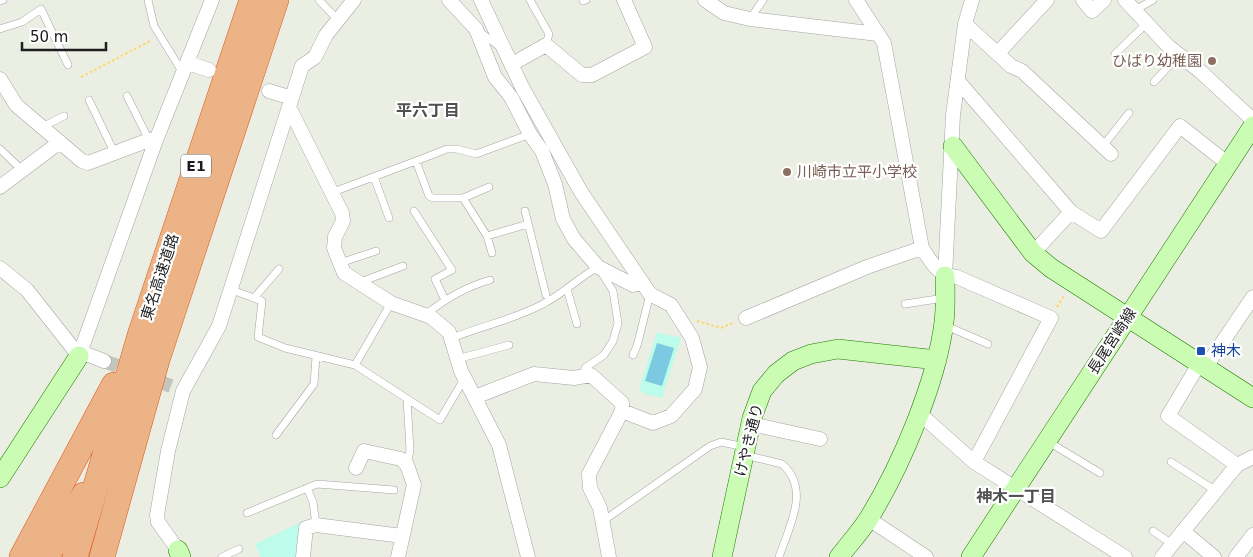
<svg xmlns="http://www.w3.org/2000/svg" width="1253" height="557" font-family="'DejaVu Sans','Noto Sans JP',sans-serif">
<style>
.park{fill:#bdfcea}
.pitch{fill:#7cc9e2}
.lines{fill:none;stroke-linecap:round;stroke-linejoin:round}
.street-tunnel{stroke:#c2c5bb;stroke-width:14;stroke-dasharray:14 7;stroke-linecap:butt}
.lane-casing{stroke:#a4a4a4;stroke-width:8}
.street-casing{stroke:#a4a4a4;stroke-width:15}
.secondary-casing{stroke:#1f7900;stroke-width:20}
.highway-casing{stroke:#e2551b;stroke-width:26}
.path{stroke:#ffd664;stroke-width:2;stroke-dasharray:2.5 2.5;stroke-linecap:butt}
.lane{stroke:#fff;stroke-width:7}
.street{stroke:#fff;stroke-width:14}
.secondary{stroke:#cafcb3;stroke-width:19}
.highway{stroke:#ebb386;stroke-width:25}
.education-dot{fill:#8d6e63;stroke:#fff;stroke-width:2}
.transit-dot{fill:#1a4fb4;stroke:#fff;stroke-width:2}
.labels{text-anchor:middle;stroke-width:4.5;stroke-linejoin:round;paint-order:stroke}
.shield{fill:#fff;stroke:#616161;stroke-width:1}
.shield-label{font-size:14px;font-weight:bold;fill:#1d1d1d}
.education-label{font-size:15px;fill:#785e54;stroke:#fff;text-anchor:end}
.street-label{font-size:15px;fill:#1d1d1d;stroke:#fff}
.transit-label{font-size:15px;fill:#164399;stroke:#fff;text-anchor:start}
.neighbourhood-label{font-size:16px;font-weight:bold;fill:#505050;stroke:#fff}
</style>
<rect width="100%" height="100%" fill="#ebefe3"/>
<path class="park" d="M657 332 681 338 662 398 645 394 639 389Z
M301 522 298 557H261L255 544Z"/>
<path class="pitch" d="M657 343 674 348 662 386 645 381Z"/>
<g class="lines">
<path class="street-tunnel" d="M104 361 171 386"/>
<g class="lane-casing">
<path id="lane" d="M148 0 154 26 183 73
M319 0 337 19
M530 0 549 34 546 45
M0 1 3 0
M583 1 586 0
M1135 10 1153 0
M750 19 763 0
M0 29 22 22 41 9 68 65
M480 32 500 47
M1115 54 1147 23
M1154 82 1179 55
M127 96 149 140
M89 100 115 154
M42 127 64 116
M1103 146 1129 113
M0 149 23 171
M416 161 447 149H457L476 154 530 134
M374 177 389 218
M333 192 416 161 429 196 433 198H463L489 187
M463 198 487 236 492 253
M414 211 452 270 435 279 445 300
M525 211 546 295
M487 236 528 224
M340 263 376 251
M358 283 403 266
M567 289 577 324
M232 290 262 301 258 337 285 348 355 365 440 420 464 379
M254 298 279 269
M905 304 944 298
M425 315C445 299 465 287 490 280
M944 325 988 344
M452 338C482 326 515 319 543 304 563 294 578 278 598 267L613 291 618 323 613 341 604 355 585 368 584 376
M633 355 637 346 650 294
M457 359 509 345
M355 365 391 303
M407 399 410 450 407 465
M276 435 314 384 316 357
M1047 441 1100 473
M745 455 782 464C811 489 789 527 779 557
M1171 462 1216 491
M307 488 313 502 316 525
M247 513 317 484 394 490
M603 521 710 446 721 442 740 446
M1153 531 1172 544
M222 557 239 549"/>
</g>
<g class="street-casing">
<path id="street" d="M449 0 476 29 495 77 511 97 530 134 542 151 555 184 563 219 574 239 598 267 633 285 643 283
M481 0 522 87 581 192 650 294 671 305 692 338 700 367 695 389 671 416 653 423 622 411
M705 0 724 13 750 19 878 34
M856 0 884 43 922 248C932 263 937 275 957 277L1051 318 974 462
M1083 0 1092 11 1104 0
M1125 0 1168 46 1201 72 1253 120
M965 24 1011 66 1022 71 1111 154
M998 53 1047 0
M188 63 209 70
M512 64 546 45 582 75H592L645 47 624 0
M0 79 16 105 82 161 88 163 149 140H156
M958 81 1071 212 1101 231 1180 126 1227 163
M269 91 292 98
M289 107 342 213 343 221 335 237 334 248 344 273 391 303 431 317 449 332 461 371 499 445 528 557
M0 187 60 142
M1033 253 1071 212
M0 268 27 290 79 356 156 140 212 0
M945 276 953 115 965 24 972 0
M746 318 867 267 922 248
M81 352 104 361
M1199 364 1168 416 1237 465
M1205 368 1253 297
M475 397 534 374 574 378 591 375 622 403V411L589 474 590 488 600 508 609 557
M919 413 974 462 1125 557
M751 424 820 439
M356 468 364 451 401 459 407 465 414 485 398 557
M869 519 926 557
M1183 531 1214 557
M178 550 158 522 157 515 168 451 183 391 219 326 302 66 315 57 326 35 354 0
M303 557 306 528 316 525 402 536
M1162 557 1237 465 1253 457
M1236 557 1253 535"/>
</g>
<g class="secondary-casing">
<path id="secondary" d="M953 146 1033 253 1051 268 1253 398
M0 478 79 356
M178 550 181 557
M722 557 752 418 762 391 776 374 793 361 811 354 838 349 937 360
M839 557C849 544 861 531 869 518 901 466 937 381 944 322 946 307 945 291 945 276
M971 557 1253 126"/>
</g>
<g class="highway-casing">
<path id="highway" d="M22 557 114 385
M46 557 84 495
M75 557 141 332 252 0
M102 557 157 360 276 0"/>
</g>
<path class="path" d="M81 77 152 40
M1057 307 1065 294
M697 321 721 328 735 322"/>
<use href="#lane" class="lane"/>
<use href="#street" class="street"/>
<use href="#secondary" class="secondary"/>
<use href="#highway" class="highway"/>
</g>
<g class="education-dot">
<circle cx="1212" cy="61" r="5"/>
<circle cx="787" cy="172" r="5"/>
</g>
<rect class="transit-dot" x="1196" y="346" width="10" height="10" rx="2.5"/>
<g class="labels">
<rect class="shield" x="181" y="154.5" width="30" height="23" rx="4"/>
<g class="shield-label">
<text x="196" y="171">E1</text>
</g>
<g class="education-label">
<text x="1202" y="66">ひばり幼稚園</text>
<text x="797" y="177" text-anchor="start">川崎市立平小学校</text>
</g>
<g class="street-label">
<text transform="translate(160 277) rotate(-72)" y="5">東名高速道路</text>
<text transform="translate(1112 341) rotate(-57)" y="5">長尾宮崎線</text>
<text transform="translate(749 440) rotate(-76)" y="5">けやき通り</text>
</g>
<g class="transit-label">
<text x="1211" y="356">神木</text>
</g>
<g class="neighbourhood-label">
<text x="428" y="116">平六丁目</text>
<text x="1016" y="502">神木一丁目</text>
</g>
</g>
<path d="M22 42v8h84v-8" fill="none" stroke="#1d1d1d" stroke-width="2.5"/>
<text x="30" y="42" font-size="15" fill="#1d1d1d" stroke="#ffffff" stroke-width="4" paint-order="stroke">50 m</text>
</svg>
